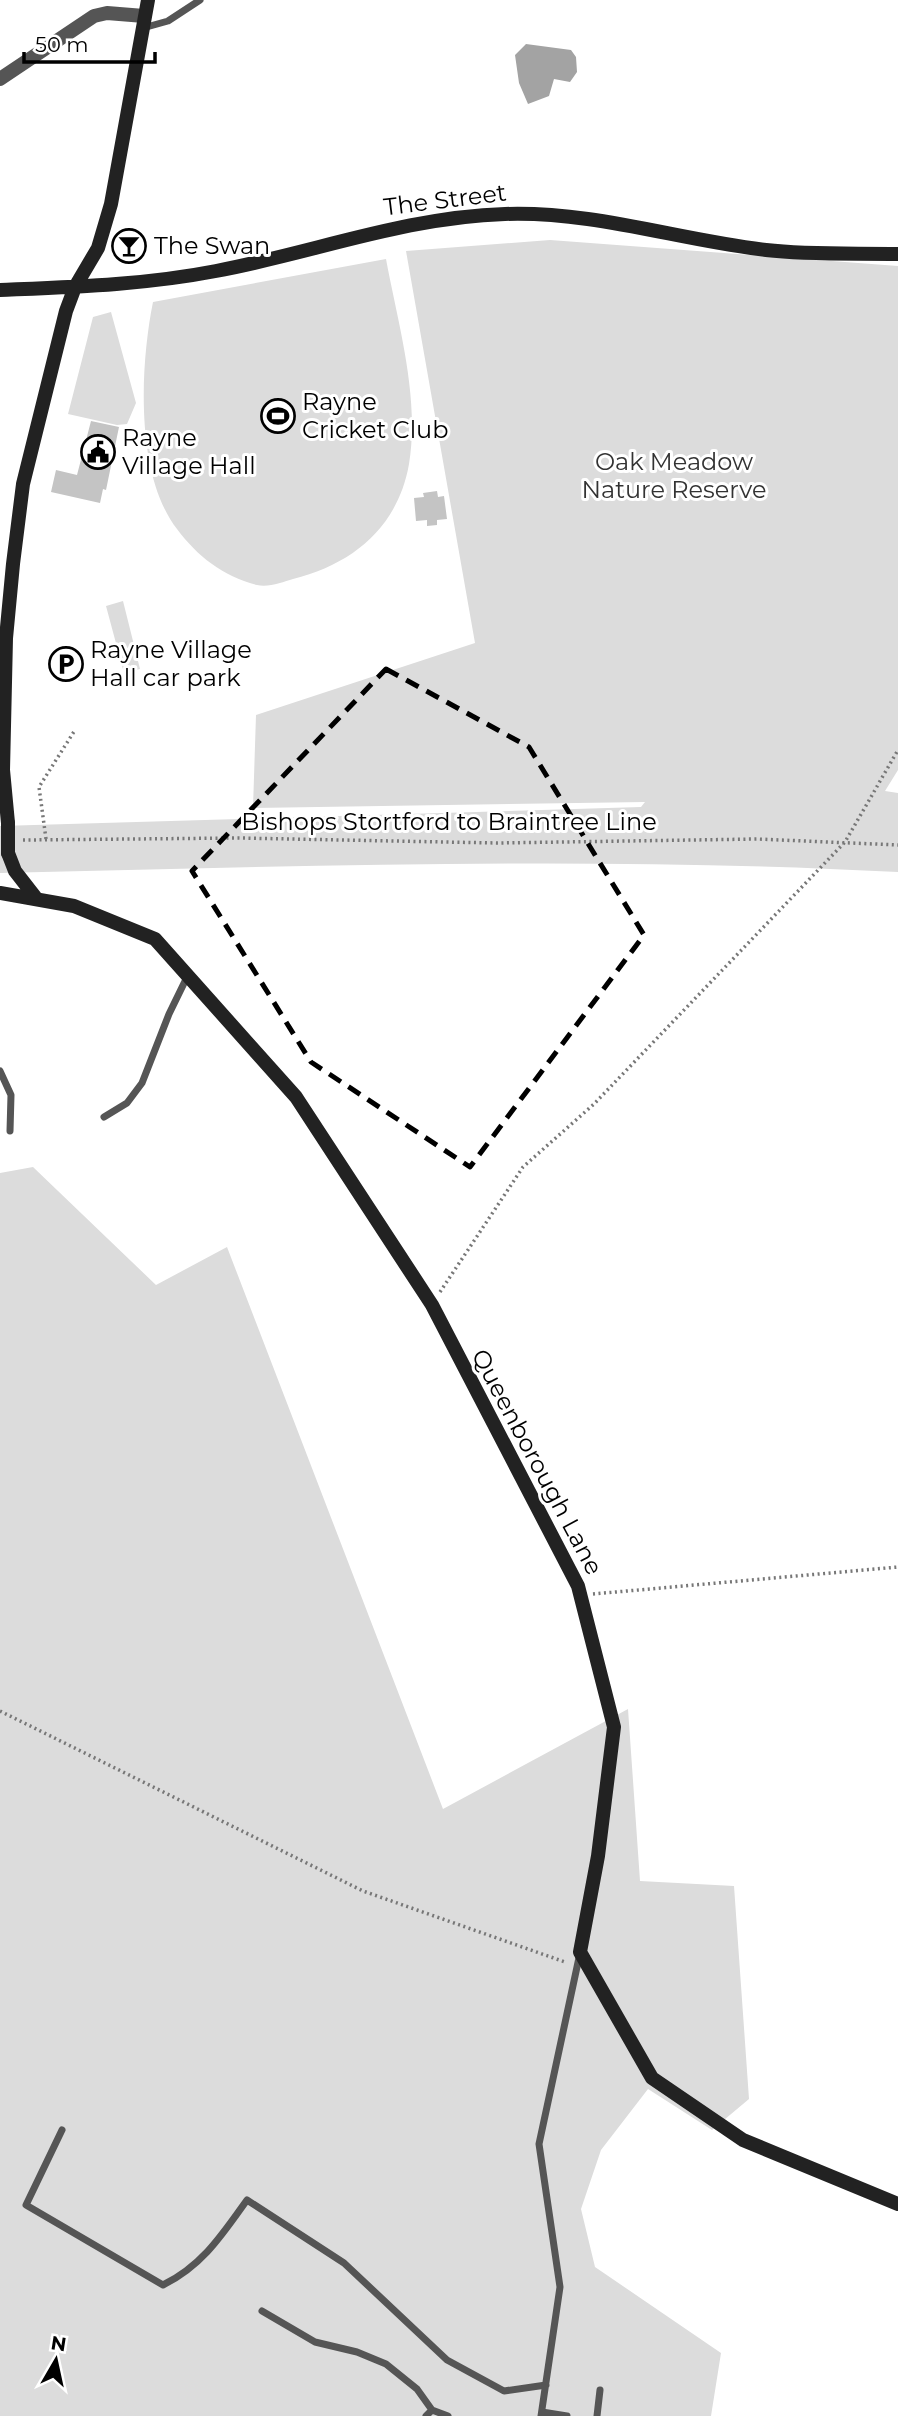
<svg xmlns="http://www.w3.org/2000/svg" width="898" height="2416" font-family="Montserrat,sans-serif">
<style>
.green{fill:#dcdcdc}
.water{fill:#a3a3a3}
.building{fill:#c4c4c4}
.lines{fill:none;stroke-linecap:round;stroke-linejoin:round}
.path{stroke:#777;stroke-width:3.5;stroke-dasharray:2 3.5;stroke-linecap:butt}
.lane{stroke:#555;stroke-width:7}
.street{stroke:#555;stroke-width:14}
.secondary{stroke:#222;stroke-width:14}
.secondary-bridge{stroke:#222;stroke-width:14}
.marked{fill:none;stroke:#000;stroke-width:5;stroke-dasharray:14 9;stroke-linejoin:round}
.labels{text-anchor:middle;stroke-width:6;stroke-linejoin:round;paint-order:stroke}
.street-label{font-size:24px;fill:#000;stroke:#fff}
.poi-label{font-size:24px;fill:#000;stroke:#fff;text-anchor:start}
.park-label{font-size:24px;fill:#333;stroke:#fff}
</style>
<rect width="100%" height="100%" fill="#fff"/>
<path class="green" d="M550 240 898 266V770L885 791 898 793V872C599 856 299 866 0 873V826L641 807 645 802 253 808 256 715 475 643 406 251Z
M386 259C398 324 420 397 409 464 398 527 353 564 293 579 283 582 268 588 257 585 224 577 197 556 177 529 135 475 140 366 153 302Z
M111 312 136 403 127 424 117 425 68 414 93 317Z
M123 601 140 669 124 673 106 606Z
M33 1167 156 1285 227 1247 443 1809 628 1709 640 1881 734 1886 749 2099 712 2130 648 2089 601 2150 581 2209 595 2267 721 2353 711 2416H0V1173Z"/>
<path class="water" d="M526 44 571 50 576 57 577 72 570 82 554 79 549 96 528 104 519 83 515 55Z"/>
<path class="building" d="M91 421 119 427 106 490 103 489 100 503 51 492 56 470 77 475Z
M437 491 438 497 444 496 447 519 437 520V525L427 526V520L416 521 414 498 424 497 423 493Z"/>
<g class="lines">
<path class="path" d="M46 839 39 787 75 730
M23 840 239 838 497 843 757 839 898 845
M440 1292 523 1167 594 1104 845 842 898 750
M593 1594 898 1567
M0 1711 363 1891 565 1962"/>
<path class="lane" d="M143 28 168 21 200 0
M0 1071 11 1095 10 1131
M104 1117 127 1103 142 1083 169 1014 188 975
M62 2130 26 2205 163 2285C202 2266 222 2235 247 2200L344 2263 447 2360 504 2391 546 2385
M262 2311 315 2342 357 2352 386 2364 417 2389 432 2410
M542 2412 567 2416
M426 2416 432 2410 448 2416
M541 2416 560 2287 539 2144 580 1953
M597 2416 600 2390"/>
<path class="street" d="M0 79 94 16 107 13 144 16"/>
<path class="secondary" d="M0 290C72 287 144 285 216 271 313 253 405 217 505 214 595 211 678 240 766 250 810 255 854 253 898 254
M8 823 3 770 6 638 13 564 23 484 66 311 75 287 98 248 111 204 148 0
M8 853 15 871 36 898
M0 893 74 906 155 939 296 1097 432 1305 578 1586 614 1727 598 1856 580 1952 652 2078 743 2140 898 2204"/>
<path class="secondary-bridge" d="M8 853V823"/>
</g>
<path class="marked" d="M386 669 529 747 644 935 470 1167 311 1062 192 871Z"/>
<defs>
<g id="bar-ring" transform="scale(1.75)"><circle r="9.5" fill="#fff" stroke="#000" stroke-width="1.5"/><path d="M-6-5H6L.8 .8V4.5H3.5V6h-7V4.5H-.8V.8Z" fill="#000"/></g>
<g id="stadium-ring" transform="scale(1.75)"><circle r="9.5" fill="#fff" stroke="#000" stroke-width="1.5"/><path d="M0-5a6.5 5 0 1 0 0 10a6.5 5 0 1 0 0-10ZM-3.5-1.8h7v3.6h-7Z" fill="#000"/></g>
<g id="civic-ring" transform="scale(1.75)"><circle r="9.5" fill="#fff" stroke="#000" stroke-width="1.5"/><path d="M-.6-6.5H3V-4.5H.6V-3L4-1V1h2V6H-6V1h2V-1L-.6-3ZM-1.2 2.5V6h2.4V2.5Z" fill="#000"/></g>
<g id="parking-ring" transform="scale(1.75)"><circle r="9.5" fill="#fff" stroke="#000" stroke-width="1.5"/><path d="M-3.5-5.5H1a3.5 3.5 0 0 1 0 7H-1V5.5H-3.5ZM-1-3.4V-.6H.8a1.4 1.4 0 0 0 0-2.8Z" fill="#000"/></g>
</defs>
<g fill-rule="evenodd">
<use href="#bar-ring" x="129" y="246"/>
<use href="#stadium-ring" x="278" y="416"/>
<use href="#civic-ring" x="98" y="452"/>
<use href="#parking-ring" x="66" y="664"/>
</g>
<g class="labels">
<g class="street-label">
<text transform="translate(445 200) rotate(-7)" y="8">The Street</text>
<text x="449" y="830">Bishops Stortford to Braintree Line</text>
<text transform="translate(537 1462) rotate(62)" y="8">Queenborough Lane</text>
</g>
<g class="poi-label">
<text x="154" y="254">The Swan</text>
<text x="302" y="410">Rayne<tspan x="302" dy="28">Cricket Club</tspan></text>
<text x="122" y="446">Rayne<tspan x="122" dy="28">Village Hall</tspan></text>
<text x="90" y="658">Rayne Village<tspan x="90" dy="28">Hall car park</tspan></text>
</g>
<g class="park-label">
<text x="674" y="470">Oak Meadow<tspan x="674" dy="28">Nature Reserve</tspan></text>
</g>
</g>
<g transform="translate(56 2360) rotate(9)" stroke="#ffffff" stroke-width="5" paint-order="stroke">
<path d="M0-5L12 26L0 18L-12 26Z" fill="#000000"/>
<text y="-10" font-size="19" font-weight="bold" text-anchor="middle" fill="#000000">N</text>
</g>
<path d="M24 52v10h131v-10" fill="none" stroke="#000000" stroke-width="3.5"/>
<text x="35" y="52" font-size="21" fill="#000000" stroke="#ffffff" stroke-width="5" paint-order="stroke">50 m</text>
</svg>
